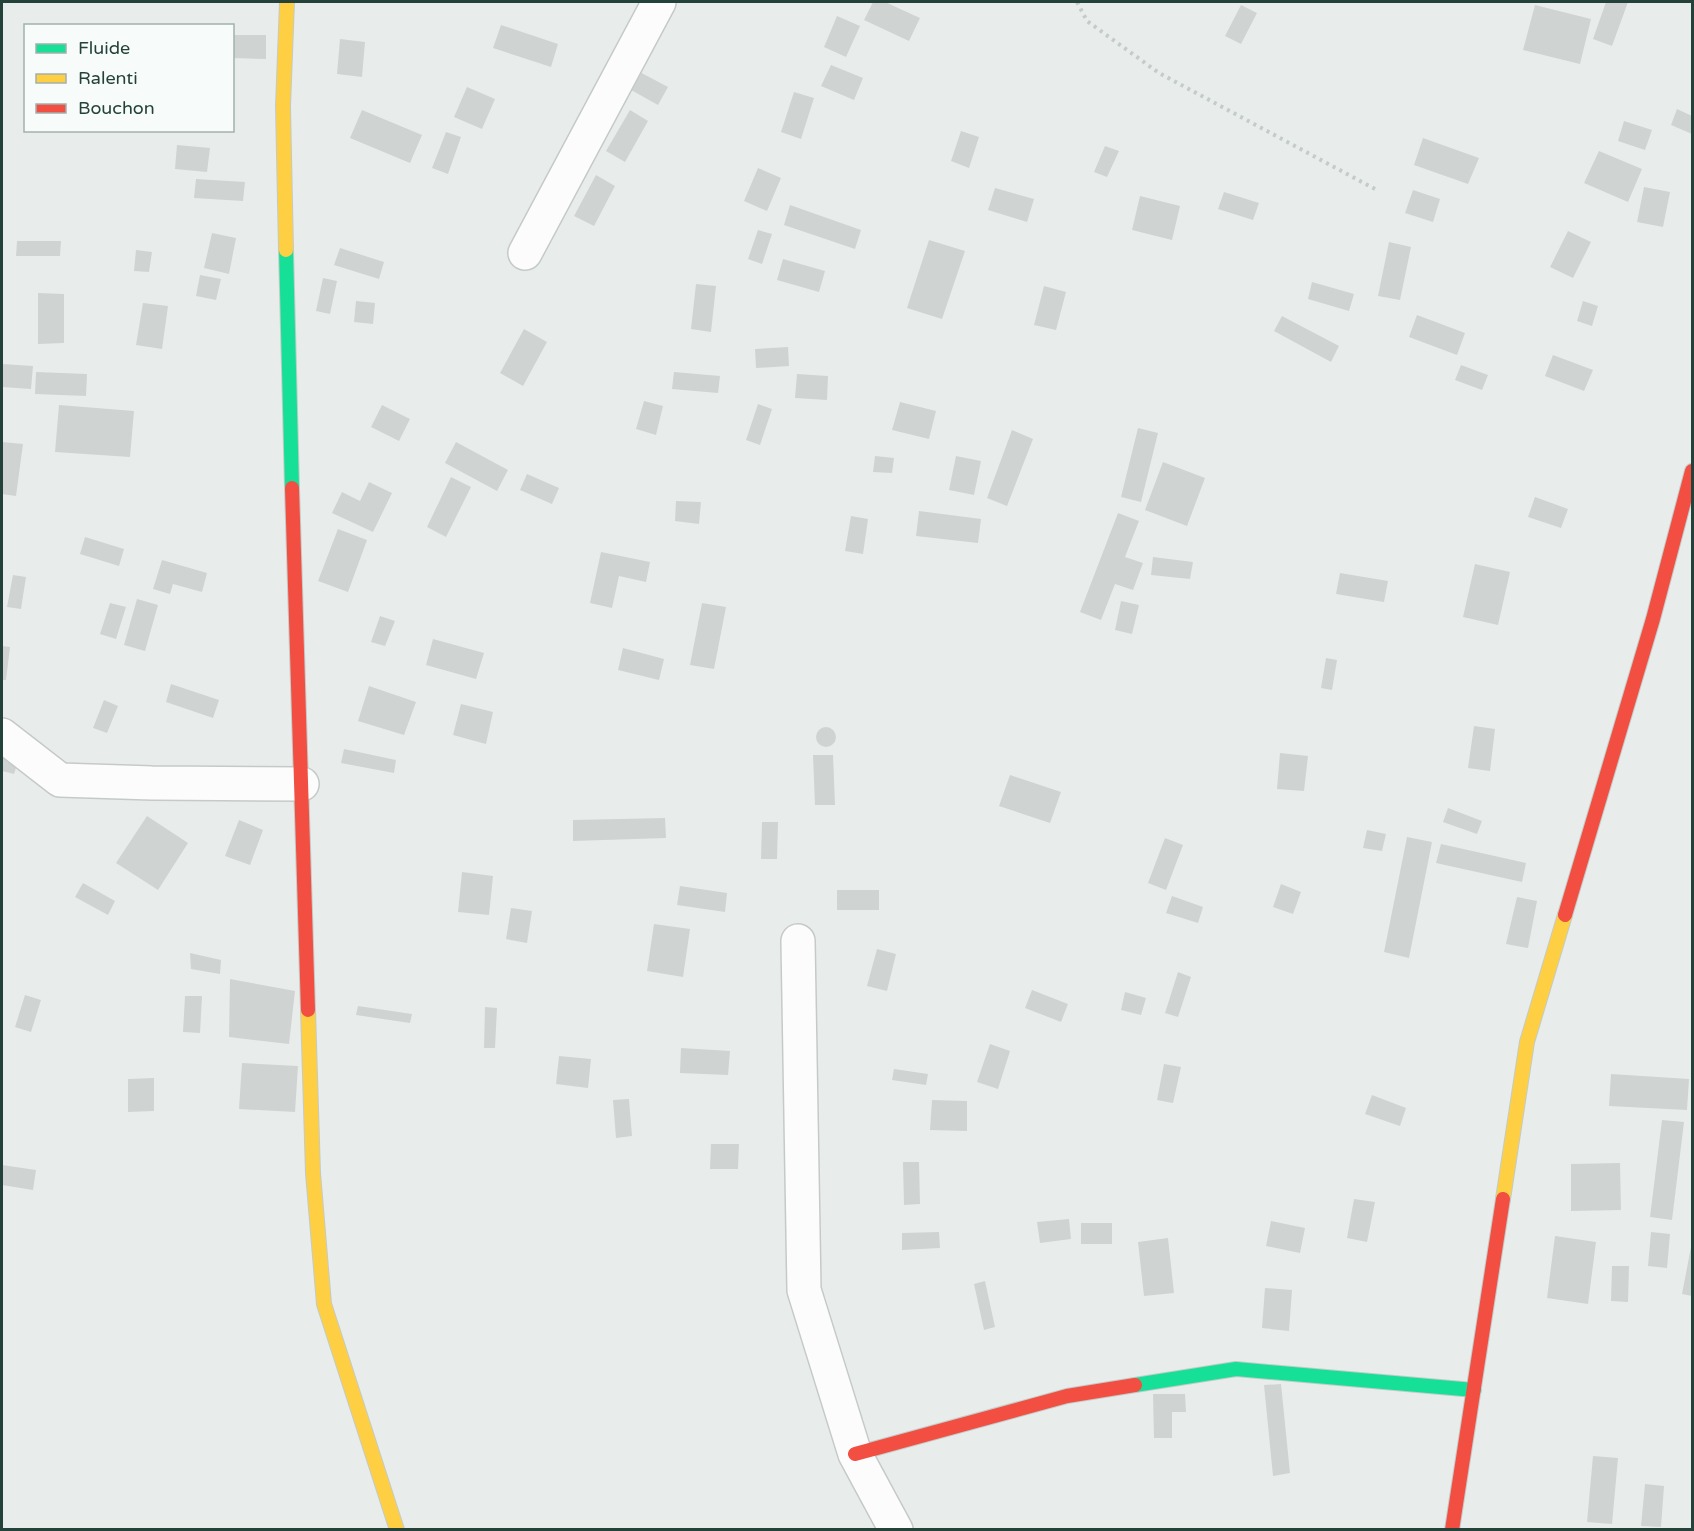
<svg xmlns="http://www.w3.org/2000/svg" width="1694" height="1531" font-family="'Varela Round',sans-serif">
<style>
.building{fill:#cfd4d2}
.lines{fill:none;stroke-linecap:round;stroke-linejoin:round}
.street-casing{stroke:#c5cac8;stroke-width:36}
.fast-casing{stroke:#c3cbc8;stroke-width:16}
.slow-casing{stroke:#c3cbc8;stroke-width:16}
.jam-casing{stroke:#c3cbc8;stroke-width:16}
.path{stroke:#c3ccca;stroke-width:4;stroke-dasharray:3 4.5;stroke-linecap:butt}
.street{stroke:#fcfcfc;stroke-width:33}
.fast{stroke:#16e098;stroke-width:14}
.slow{stroke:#ffcf43;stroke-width:14}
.jam{stroke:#f24e42;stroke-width:14}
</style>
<rect width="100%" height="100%" fill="#e8edeb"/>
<path class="building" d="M873 2H885L920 18 909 41 864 20Z
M1606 2H1628L1612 46 1593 39Z
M1241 5 1257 13 1241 44 1225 36Z
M1535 5 1591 19 1580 64 1523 50Z
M837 16 860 26 846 57 824 47Z
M501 25 558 44 551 67 493 48Z
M232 35H266V59L232 58Z
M340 39 365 42 362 77 337 74Z
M831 65 863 78 854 100 821 86Z
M634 69 668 87 658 105 624 86Z
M467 87 495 99 482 129 454 117Z
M794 92 814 98 801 139 781 132Z
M1677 109 1692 116V134L1671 125Z
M362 110 422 135 410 163 350 138Z
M630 110 648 121 625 162 606 151Z
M1624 121 1652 130 1645 150 1618 141Z
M961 131 979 137 969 168 951 161Z
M446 132 461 137 448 174 432 168Z
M1423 138 1479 158 1468 184 1414 165Z
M177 145 210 148 207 172 175 169Z
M1105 146 1119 151 1107 177 1094 172Z
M1599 151 1642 169 1628 202 1584 183Z
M758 168 781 178 767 211 744 201Z
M596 175 615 186 594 226 574 216Z
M196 179 245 182 243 201 194 198Z
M1644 187 1670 192 1663 227 1637 222Z
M995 188 1034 199 1027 222 988 210Z
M1413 190 1440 199 1433 222 1405 213Z
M1224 192 1259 203 1253 220 1218 209Z
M1140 196 1180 206 1172 240 1132 230Z
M790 205 861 230 855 249 784 225Z
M758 230 772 234 762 264 748 259Z
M1568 231 1591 242 1573 278 1550 267Z
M212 233 236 238 229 274 204 268Z
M929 240 965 251 942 319 907 308Z
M17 241H61L60 256H16Z
M1389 242 1411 247 1400 300 1378 296Z
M340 248 384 262 379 279 334 265Z
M136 250 152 252 149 272 134 271Z
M783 259 825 271 819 292 777 280Z
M200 275 221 279 216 300 196 296Z
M323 278 337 281 330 314 316 311Z
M1312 282 1354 294 1349 311 1308 299Z
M696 284 716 286 711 332 691 329Z
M1044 286 1066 292 1056 330 1034 325Z
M38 293 64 294V343L38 344Z
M356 301 375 303 373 324 354 322Z
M1583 301 1598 306 1592 326 1577 321Z
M143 303 168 306 162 349 136 345Z
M1417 315 1465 333 1457 355 1409 337Z
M1282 316 1339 346 1331 362 1274 331Z
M524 329 547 342 523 386 500 373Z
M788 347 789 366 756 368 755 349Z
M1553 355 1593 370 1584 391 1545 376Z
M2 364 33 366 31 389 2 387Z
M1461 365 1488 375 1482 390 1455 380Z
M36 372 87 374 86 396 35 394Z
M674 372 720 376 718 393 672 389Z
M797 374 828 376 827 400 795 398Z
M644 401 663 406 656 435 636 429Z
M900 402 936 411 929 439 892 430Z
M758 404 772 409 760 445 746 440Z
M59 405 134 411 130 457 55 452Z
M382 405 410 419 399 441 371 427Z
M1138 428 1158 433 1141 502 1121 497Z
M1012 430 1033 439 1007 506 987 498Z
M2 442 23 444 16 496 2 494Z
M456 442 508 470 497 491 445 463Z
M875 456 894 458 892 473 873 472Z
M956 456 981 461 974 495 949 490Z
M1163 462 1205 478 1187 526 1145 510Z
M527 474 559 488 552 504 520 490Z
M451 477 471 487 446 537 427 527Z
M369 482 392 493 373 532 332 513 342 492 360 501Z
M1535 497 1568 509 1561 528 1528 517Z
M676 501 701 502 699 524 675 521Z
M919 511 981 519 978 543 916 536Z
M1118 513 1139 521 1125 557 1143 563 1133 590 1115 584 1101 620 1080 612Z
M851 516 868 519 863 554 845 551Z
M338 529 367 540 348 592 318 581Z
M85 537 124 549 119 566 80 554Z
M601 552 650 562 646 582 619 576 612 608 590 603Z
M1153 557 1193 562 1190 579 1151 575Z
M162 560 207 573 202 592 173 584 170 594 153 589Z
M1475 564 1510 572 1498 625 1463 617Z
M1340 573 1388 581 1384 602 1336 594Z
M13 575 26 577 21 609 7 607Z
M137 599 158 605 145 651 124 645Z
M1121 601 1139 605 1132 634 1115 630Z
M110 603 126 607 116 639 100 634Z
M702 603 726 607 714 669 690 665Z
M380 616 395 621 385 646 371 642Z
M433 639 484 653 476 679 426 665Z
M2 646 10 647 6 680H2Z
M623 648 664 659 659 680 618 670Z
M1326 658 1337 660 1332 690 1321 688Z
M171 684 219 700 213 718 166 702Z
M369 686 416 702 404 735 358 721Z
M104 700 118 706 107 733 93 728Z
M461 704 493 712 486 744 453 735Z
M1474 726 1495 729 1490 771 1468 768Z
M816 737a10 10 0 1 1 20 0a10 10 0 1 1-20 0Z
M344 749 396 760 394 773 341 763Z
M1280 753 1308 756 1304 791 1277 789Z
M2 754 19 759 14 774 2 771Z
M813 755H833L835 805H815Z
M1010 775 1061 792 1050 823 999 806Z
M1448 808 1482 821 1477 834 1443 822Z
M147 816 188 843 158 890 116 863Z
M665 818 666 838 573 841V820Z
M239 820 263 830 250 865 225 856Z
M762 822H778L777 859H761Z
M1367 830 1386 834 1382 851 1363 848Z
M1407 837 1432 842 1409 958 1384 952Z
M1165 838 1183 845 1166 890 1148 883Z
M1441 844 1526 863 1522 882 1436 863Z
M462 872 493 876 489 915 458 912Z
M83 883 115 901 108 915 75 897Z
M1281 884 1301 892 1293 914 1273 907Z
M680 886 727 893 725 912 677 905Z
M837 890H879V910H837Z
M1172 896 1203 907 1198 923 1166 913Z
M1517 897 1537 901 1528 948 1506 944Z
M511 908 532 911 527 943 506 939Z
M654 924 690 929 683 977 647 971Z
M877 949 896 954 887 991 867 986Z
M190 953 221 960 220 974 191 969Z
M1178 972 1191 977 1178 1017 1165 1013Z
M230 979 295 991 289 1044 229 1037Z
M1032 990 1068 1004 1061 1022 1025 1008Z
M1125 992 1146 998 1141 1015 1121 1010Z
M25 995 41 1000 31 1032 15 1027Z
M185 996H202L200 1033 183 1032Z
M358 1006 412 1014 410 1023 356 1015Z
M485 1007 497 1008 495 1048H484Z
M990 1044 1010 1051 998 1089 977 1082Z
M681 1048 730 1051 728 1075 680 1073Z
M559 1056 591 1059 588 1088 556 1084Z
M242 1063 298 1066 295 1112 239 1109Z
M1164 1064 1181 1067 1173 1103 1157 1100Z
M894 1069 928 1074 926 1085 892 1080Z
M1611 1074 1689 1079 1687 1110 1609 1106Z
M154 1078V1111L128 1112V1079Z
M1372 1095 1406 1108 1400 1126 1365 1114Z
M629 1099 632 1136 616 1138 613 1100Z
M932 1100 967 1101V1131L930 1130Z
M1662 1120 1684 1122 1672 1220 1650 1217Z
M711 1144H739L738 1169H710Z
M903 1162H919L920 1204 904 1205Z
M1620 1163 1621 1210 1571 1211V1164Z
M2 1165 36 1170 33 1190 2 1185Z
M1354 1199 1375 1202 1367 1242 1347 1238Z
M1069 1219 1071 1239 1040 1243 1037 1222Z
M1271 1221 1305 1228 1300 1253 1266 1246Z
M1081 1223H1112V1244H1081Z
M939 1232 940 1248 902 1250V1233Z
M1651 1232 1670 1234 1667 1268 1648 1266Z
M1555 1236 1596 1242 1588 1304 1547 1298Z
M1168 1238 1174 1293 1144 1296 1138 1242Z
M1691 1247H1692V1296L1682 1294Z
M1612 1266H1629L1628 1302 1611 1301Z
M985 1281 995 1327 984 1330 974 1284Z
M1265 1288 1292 1290 1289 1331 1262 1328Z
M1281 1384 1290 1473 1273 1476 1264 1385Z
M1153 1394H1185L1186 1412H1172V1438H1154Z
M1593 1456 1618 1458 1612 1524 1587 1522Z
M1645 1484 1664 1486 1661 1527 1641 1526Z"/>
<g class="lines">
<g class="street-casing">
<path id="street" d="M525 253 659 2
M2 735 60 780 152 783 302 784
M798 941 804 1290 855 1454 896 1530"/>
</g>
<g class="fast-casing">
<path id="fast" d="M286 250 292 488
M1135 1385 1236 1369 1474 1390"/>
</g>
<g class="slow-casing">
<path id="slow" d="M286 250 283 106 287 2
M308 1010 313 1173 324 1304 397 1530
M1503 1199 1527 1042 1565 915"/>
</g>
<g class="jam-casing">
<path id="jam" d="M292 488 308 1010
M1565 915 1653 619 1692 471
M855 1454 1067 1396 1135 1385
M1452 1530 1503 1199"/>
</g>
<path class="path" d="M1077 2 1087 21 1159 73 1375 189"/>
<use href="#street" class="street"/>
<use href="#fast" class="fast"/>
<use href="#slow" class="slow"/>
<use href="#jam" class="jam"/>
</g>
<rect width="1694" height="1531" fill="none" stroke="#24423a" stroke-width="6"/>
<rect x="24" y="24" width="210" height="108" fill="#f7fbf9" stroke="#a3b1ad" stroke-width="1.5"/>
<rect x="36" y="44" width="30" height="9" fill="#16e098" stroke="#a3b1ad" stroke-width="1.5"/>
<text x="78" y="54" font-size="18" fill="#24423a">Fluide</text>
<rect x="36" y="74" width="30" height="9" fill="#ffcf43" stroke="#a3b1ad" stroke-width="1.5"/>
<text x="78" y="84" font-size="18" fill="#24423a">Ralenti</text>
<rect x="36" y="104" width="30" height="9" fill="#f24e42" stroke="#a3b1ad" stroke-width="1.5"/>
<text x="78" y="114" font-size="18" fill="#24423a">Bouchon</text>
</svg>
